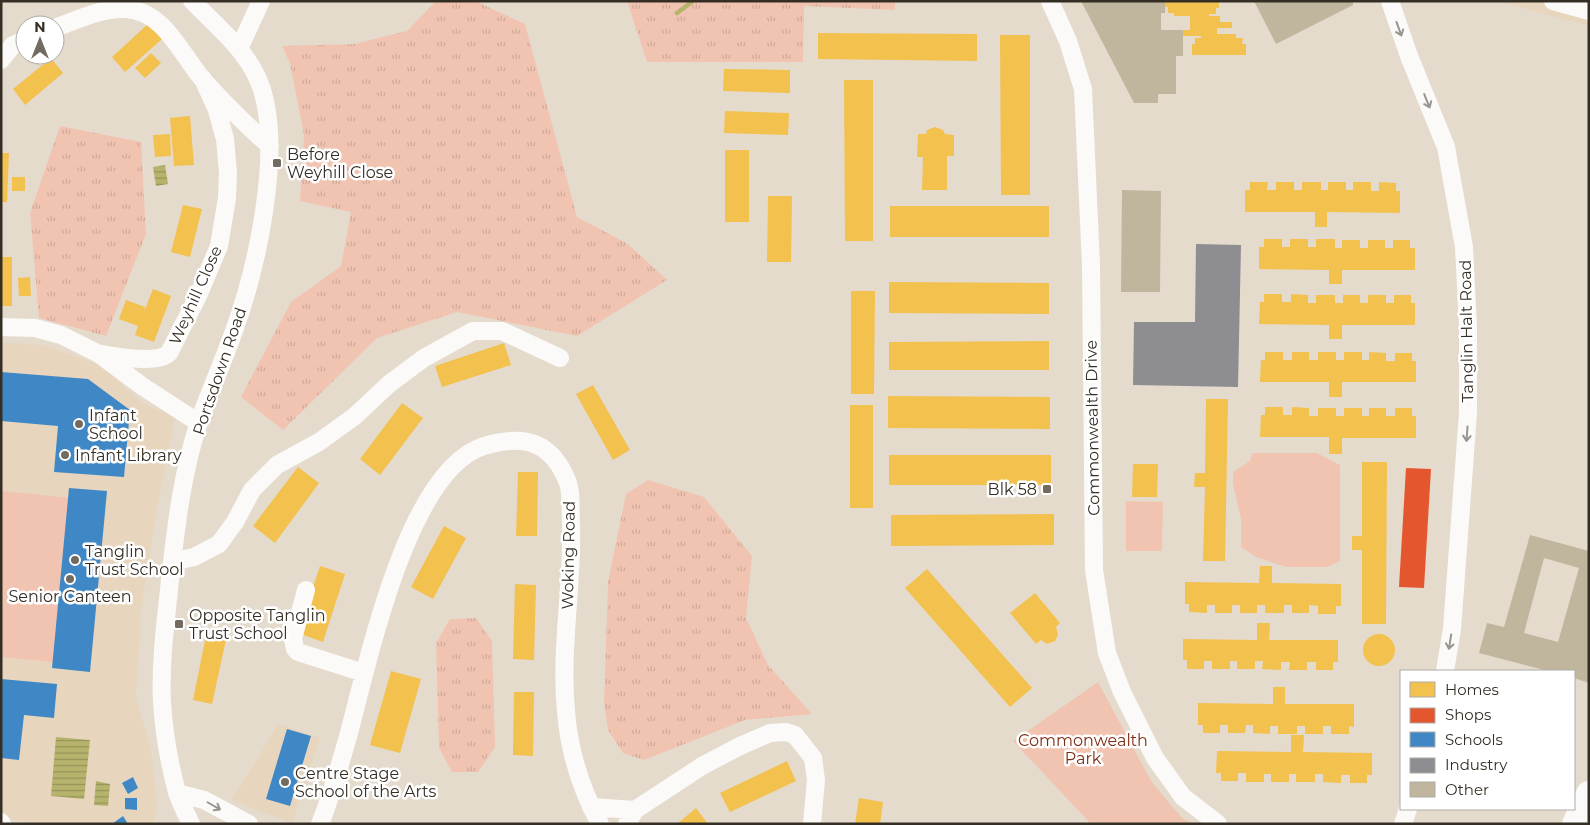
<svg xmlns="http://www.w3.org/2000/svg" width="1590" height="825" font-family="Montserrat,sans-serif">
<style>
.built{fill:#e7d5be}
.grass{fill:url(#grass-tufts)}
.park{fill:#f1c4b2}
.water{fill:url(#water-rules)}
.homes{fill:#f2c14e}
.shops{fill:#e4572e}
.schools{fill:#3f88c5}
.industry{fill:#8d8d92}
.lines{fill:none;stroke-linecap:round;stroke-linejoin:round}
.stream{stroke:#b6b46c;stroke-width:4.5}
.building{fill:#c0b69d;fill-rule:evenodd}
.minor{stroke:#fbfaf8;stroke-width:18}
.highway{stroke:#fbfaf8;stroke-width:26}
.oneway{stroke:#98948e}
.poi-dot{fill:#736b5f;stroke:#fff;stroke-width:2}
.labels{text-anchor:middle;stroke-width:5;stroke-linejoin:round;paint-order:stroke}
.poi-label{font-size:16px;fill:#352e24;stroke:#fff;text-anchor:start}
.street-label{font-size:16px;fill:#352e24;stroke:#fff}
.park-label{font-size:16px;fill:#7e2c14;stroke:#fff}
</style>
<defs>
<pattern id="grass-tufts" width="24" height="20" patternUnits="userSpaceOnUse" patternTransform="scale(1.25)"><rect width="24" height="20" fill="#f1c4b2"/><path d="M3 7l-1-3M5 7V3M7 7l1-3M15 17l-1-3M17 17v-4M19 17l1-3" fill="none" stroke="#cfa999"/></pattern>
<pattern id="water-rules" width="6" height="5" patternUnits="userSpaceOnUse" patternTransform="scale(1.25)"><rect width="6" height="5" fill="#b6b46c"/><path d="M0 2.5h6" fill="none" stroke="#959359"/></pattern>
</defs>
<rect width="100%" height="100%" fill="#e5dbcd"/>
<path class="built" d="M1496 1H1589V26Z
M1 343 44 345 100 365 142 403 175 418 157 510 141 610 136 698 151 748 157 805 154 824H27L1 815Z
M279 724 320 738 292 823 231 800Z"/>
<path class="grass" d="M436 1H475L525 24 577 217 628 244 667 280 577 336 457 312 377 338 283 430 241 397 291 302 341 266 351 212 300 201 304 135 290 63 282 46 354 44 407 31Z
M627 1H895V10L804 6 803 62H647Z
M60 126 141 142 146 234 106 336 39 318 30 213Z
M648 480 704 497 752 556 746 618 768 665 812 714 745 720 644 760 623 753 608 730 604 704 608 582 626 494Z
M476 618 492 641 495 747 478 772H452L439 748 436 643 450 619Z"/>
<path class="park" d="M1252 453H1317L1340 465V561L1327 567H1286L1256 557 1241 547V519L1233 484V472L1250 461Z
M1 491 71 498 53 662 1 657Z
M1126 501 1163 502 1162 551H1126Z
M1098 682 1151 781 1182 818 1194 824H1091L1013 741Z"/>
<path class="water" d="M165 165 168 184 156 186 153 167Z
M56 737 90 740 84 799 51 796Z
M96 781 110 784 108 806 94 805Z"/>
<path class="homes" d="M1165 1H1219V8H1216V14H1209V16H1220V22H1232V28H1217V34H1236V38H1243L1242 44H1246V55H1192V44H1195V38H1201V36H1183V56H1176V54H1151V36H1156V30H1190V16H1174V13H1168V7H1165Z
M148 24 162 39 125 72 112 57Z
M818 33 977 34V61L818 59Z
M1000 35H1030V195H1001Z
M151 53 161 63 145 78 135 68Z
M51 58 63 73 25 105 13 89Z
M724 69 790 70V93L723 91Z
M844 80H873V241H845Z
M725 111 789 113 788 135 724 133Z
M190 116 194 165 174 166 170 118Z
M935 127 943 130 945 134 954 135V156H947V190H922L923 157H917L918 134H926L927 130Z
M170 134 171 156 155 157 153 135Z
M725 150H749V222H725Z
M1 153H9L7 202H1Z
M12 177H25V191H12Z
M1250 182H1268L1267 190H1276V182H1294V190H1302V182H1321V190H1328V182H1346V190H1353V182H1371V191H1379V182L1396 183V191H1400V213L1327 212V227H1315V212H1245V190H1250Z
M768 196H792L791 262H767Z
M183 205 202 209 190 257 171 252Z
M890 206H1049V237H890Z
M1264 239H1282V247H1290V239H1308V247H1316V239H1335V248H1342V240H1360V248H1368V240H1385V248H1393V240H1410V248H1415V270H1342V284H1329V270L1259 269V247H1264Z
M1 257H12V306H1Z
M30 277 31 296H19L18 278Z
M889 282 1049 283V314L889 313Z
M153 289 171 296 154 342 135 335 138 326 119 319 126 300 145 307 144 312Z
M851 291H875L874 394H851Z
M1264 294H1282V302H1291V294L1308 295V303H1316V295H1335V303H1343V295H1360V303H1368V295H1386V303H1394V295H1411V303H1415V325H1342V339H1329V325L1259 324 1260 302H1264Z
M1049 341V370H889V342Z
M504 343 511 365 442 387 435 366Z
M1265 352H1283V360H1292V352H1309V360H1318V352H1336V360H1344V352H1362V360H1369V352L1386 353V361H1395V353H1412V361H1416V382H1342V397H1329V382H1260L1261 360H1265Z
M593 385 630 450 613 460 576 394Z
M888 396 1050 397V429L888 428Z
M1206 399H1228L1225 561H1203L1205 487H1194L1195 473H1205Z
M402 403 423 418 380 475 360 459Z
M850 405H873V508H850Z
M1265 407H1283V415H1292V407L1309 408V416H1318V408H1336V416H1344V408H1362V416H1369V408H1386V416H1395V408H1412V416H1416V438H1342V454H1329V437H1260L1261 415H1265Z
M889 455H1051V485H889Z
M1362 462H1387L1386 624H1362V550H1352V536H1362Z
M1133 464H1158L1157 497H1132Z
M298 467 319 483 275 543 253 526Z
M518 472H538L537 536H516Z
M1054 514V545L891 546V515Z
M444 526 466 538 433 599 411 587Z
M320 566 345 574 323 642 298 633Z
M1260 566H1272V583L1341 584V606H1336V614H1318V606L1309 605V613H1292V605H1284V613H1265V605H1257V613H1240V605H1232V613H1215V605H1207V613L1189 612V604H1185V582L1259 583Z
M927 569 1032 688 1010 707 905 588Z
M515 584 536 585 534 660 513 659Z
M1035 593 1060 623 1056 627 1058 635 1055 641 1047 644 1041 640 1036 644 1010 613Z
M1257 623H1270L1269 640H1338V662H1333V670H1316V662H1307V670H1289L1290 662H1281V670L1262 669 1263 661H1255V669H1237V661H1230V669H1212V661H1204V669H1187V660H1183V639L1257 640Z
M207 631 227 635 212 704 193 700Z
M1363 650a16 16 0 1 1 32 0a16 16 0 1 1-32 0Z
M391 671 421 679 400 753 370 745Z
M1273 687H1285V704H1354V727L1349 726V734H1331V726H1323V734H1305V726H1297V734H1278V726H1270V734L1253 733V725H1246L1245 733H1228V725H1220V733H1203V725H1198V703L1273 704Z
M514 692H534L533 756 513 755Z
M1291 735H1304L1303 752 1372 753V775H1367V783H1350V775H1341V783L1323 782V774H1315V782H1296V774H1289V782H1271V774H1264V782H1246V773H1238V781H1221V773H1216L1217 751 1291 752Z
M787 761 796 781 730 812 720 793Z
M859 798 883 802 880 824H855Z
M696 808 708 824H677Z"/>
<path class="shops" d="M1406 468 1431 469 1424 588 1399 587Z"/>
<path class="schools" d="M1 372 88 379 130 410 124 477 54 472 58 426 1 421Z
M69 488 107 491 90 672 52 668Z
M1 679 57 684 54 718 24 715 19 760 1 758Z
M287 729 311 736 290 806 266 799Z
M133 777 138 788 128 794 122 783Z
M125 798H137V810L125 809Z
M123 816 128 824H112Z"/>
<path class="industry" d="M1196 244 1241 245 1238 387 1133 385 1134 322H1195Z"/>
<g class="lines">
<path class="stream" d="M677 13 693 1"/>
</g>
<path class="building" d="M1081 1H1165V13H1161V30H1183V56H1176V94H1158V103H1134Z
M1254 1H1353V5L1276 44Z
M1122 190 1161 191 1160 292H1121Z
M1530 535 1589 551V683L1574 678V671H1548L1479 653 1487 623 1504 627ZM1544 558 1579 568 1558 642 1524 633Z"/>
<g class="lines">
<path class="minor" d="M1050 1 1068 41 1083 89 1091 265 1094 570 1107 653 1122 692 1155 758 1183 797 1218 824
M1390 1 1409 56 1446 147 1464 247 1468 326V413L1452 629 1445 671
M1553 1 1589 11
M55 28C77 20 101 8 125 9 165 10 182 57 205 82 226 105 247 126 270 146
M239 49 261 1
M1 60 13 45 25 40
M1 327 35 328 61 335 99 354 142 386 199 423
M99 354C117 356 156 365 169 353L198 296 219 246 227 198 228 173 225 139 217 110 203 79
M172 562 194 557 219 544 235 522 252 490 277 465 319 442 355 416 389 384 424 358 473 331H502L560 358
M306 590 293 639 295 649 298 652 364 673
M177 793 204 800 249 824
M591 807 635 810
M1 822 2 824
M191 824C186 813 180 803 177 792 169 763 164 732 162 702 160 661 166 620 170 580 176 527 182 473 199 422 210 390 224 360 235 328 257 267 280 160 264 97 255 57 220 29 192 1
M320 824C331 797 339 768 347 740 367 669 406 470 484 446 524 434 552 441 568 483 572 494 570 511 571 523 573 585 560 648 566 711 569 751 581 789 600 824
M627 824 635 810 702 766 740 746 770 733 786 732 795 735 813 758 816 780 812 824
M1403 824 1408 809"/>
<path class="highway" d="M1575 824 1589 794"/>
</g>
<defs><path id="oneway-shaft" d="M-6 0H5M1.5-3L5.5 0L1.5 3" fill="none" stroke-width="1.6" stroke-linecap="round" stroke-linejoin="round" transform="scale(1.25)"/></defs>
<g class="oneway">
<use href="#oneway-shaft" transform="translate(1399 29) rotate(70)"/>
<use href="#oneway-shaft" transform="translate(1427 101) rotate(68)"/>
<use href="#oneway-shaft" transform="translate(1467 434) rotate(94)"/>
<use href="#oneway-shaft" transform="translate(1450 642) rotate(99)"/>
<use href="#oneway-shaft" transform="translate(214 806) rotate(30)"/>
</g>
<g class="poi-dot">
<rect x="272" y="158" width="10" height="10" rx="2.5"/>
<circle cx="79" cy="424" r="5"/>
<circle cx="65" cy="455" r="5"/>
<rect x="1042" y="484" width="10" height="10" rx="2.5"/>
<circle cx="75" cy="560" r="5"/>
<circle cx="70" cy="579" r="5"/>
<rect x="174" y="619" width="10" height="10" rx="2.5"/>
<circle cx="285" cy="782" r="5"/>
</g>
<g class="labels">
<g class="poi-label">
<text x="287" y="160">Before<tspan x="287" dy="18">Weyhill Close</tspan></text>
<text x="89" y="421">Infant<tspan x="89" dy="18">School</tspan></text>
<text x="75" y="461">Infant Library</text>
<text x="1037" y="495" text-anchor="end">Blk 58</text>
<text x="85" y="557">Tanglin<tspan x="85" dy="18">Trust School</tspan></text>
<text x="70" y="602" text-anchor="middle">Senior Canteen</text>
<text x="189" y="621">Opposite Tanglin<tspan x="189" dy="18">Trust School</tspan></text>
<text x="295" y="779">Centre Stage<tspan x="295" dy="18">School of the Arts</tspan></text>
</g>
<g class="street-label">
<text transform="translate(195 295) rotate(-66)" y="6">Weyhill Close</text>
<text transform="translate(1466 331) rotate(-91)" y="6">Tanglin Halt Road</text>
<text transform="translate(219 371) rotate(-71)" y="6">Portsdown Road</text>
<text transform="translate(1092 428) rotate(-91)" y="6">Commonwealth Drive</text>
<text transform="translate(568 555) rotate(-89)" y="6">Woking Road</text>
</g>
<g class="park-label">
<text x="1083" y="746">Commonwealth<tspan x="1083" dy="18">Park</tspan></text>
</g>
</g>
<rect width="1590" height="825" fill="none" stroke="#352e24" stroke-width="5"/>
<rect x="1400" y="670" width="175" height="140" fill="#ffffff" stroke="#aeaba7"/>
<rect x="1410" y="682" width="25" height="15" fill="#f2c14e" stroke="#aeaba7"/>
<text x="1445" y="695" font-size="15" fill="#352e24">Homes</text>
<rect x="1410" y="708" width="25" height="15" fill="#e4572e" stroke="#aeaba7"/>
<text x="1445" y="720" font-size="15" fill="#352e24">Shops</text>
<rect x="1410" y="732" width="25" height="15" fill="#3f88c5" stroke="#aeaba7"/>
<text x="1445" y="745" font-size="15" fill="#352e24">Schools</text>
<rect x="1410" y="758" width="25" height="15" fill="#8d8d92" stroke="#aeaba7"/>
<text x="1445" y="770" font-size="15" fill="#352e24">Industry</text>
<rect x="1410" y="782" width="25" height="15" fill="#c0b69d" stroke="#aeaba7"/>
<text x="1445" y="795" font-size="15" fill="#352e24">Other</text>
<g transform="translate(40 40)"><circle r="24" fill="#ffffff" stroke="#aeaba7"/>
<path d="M0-4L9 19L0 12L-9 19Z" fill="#736b5f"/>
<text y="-8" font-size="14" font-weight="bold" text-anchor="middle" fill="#352e24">N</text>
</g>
</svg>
